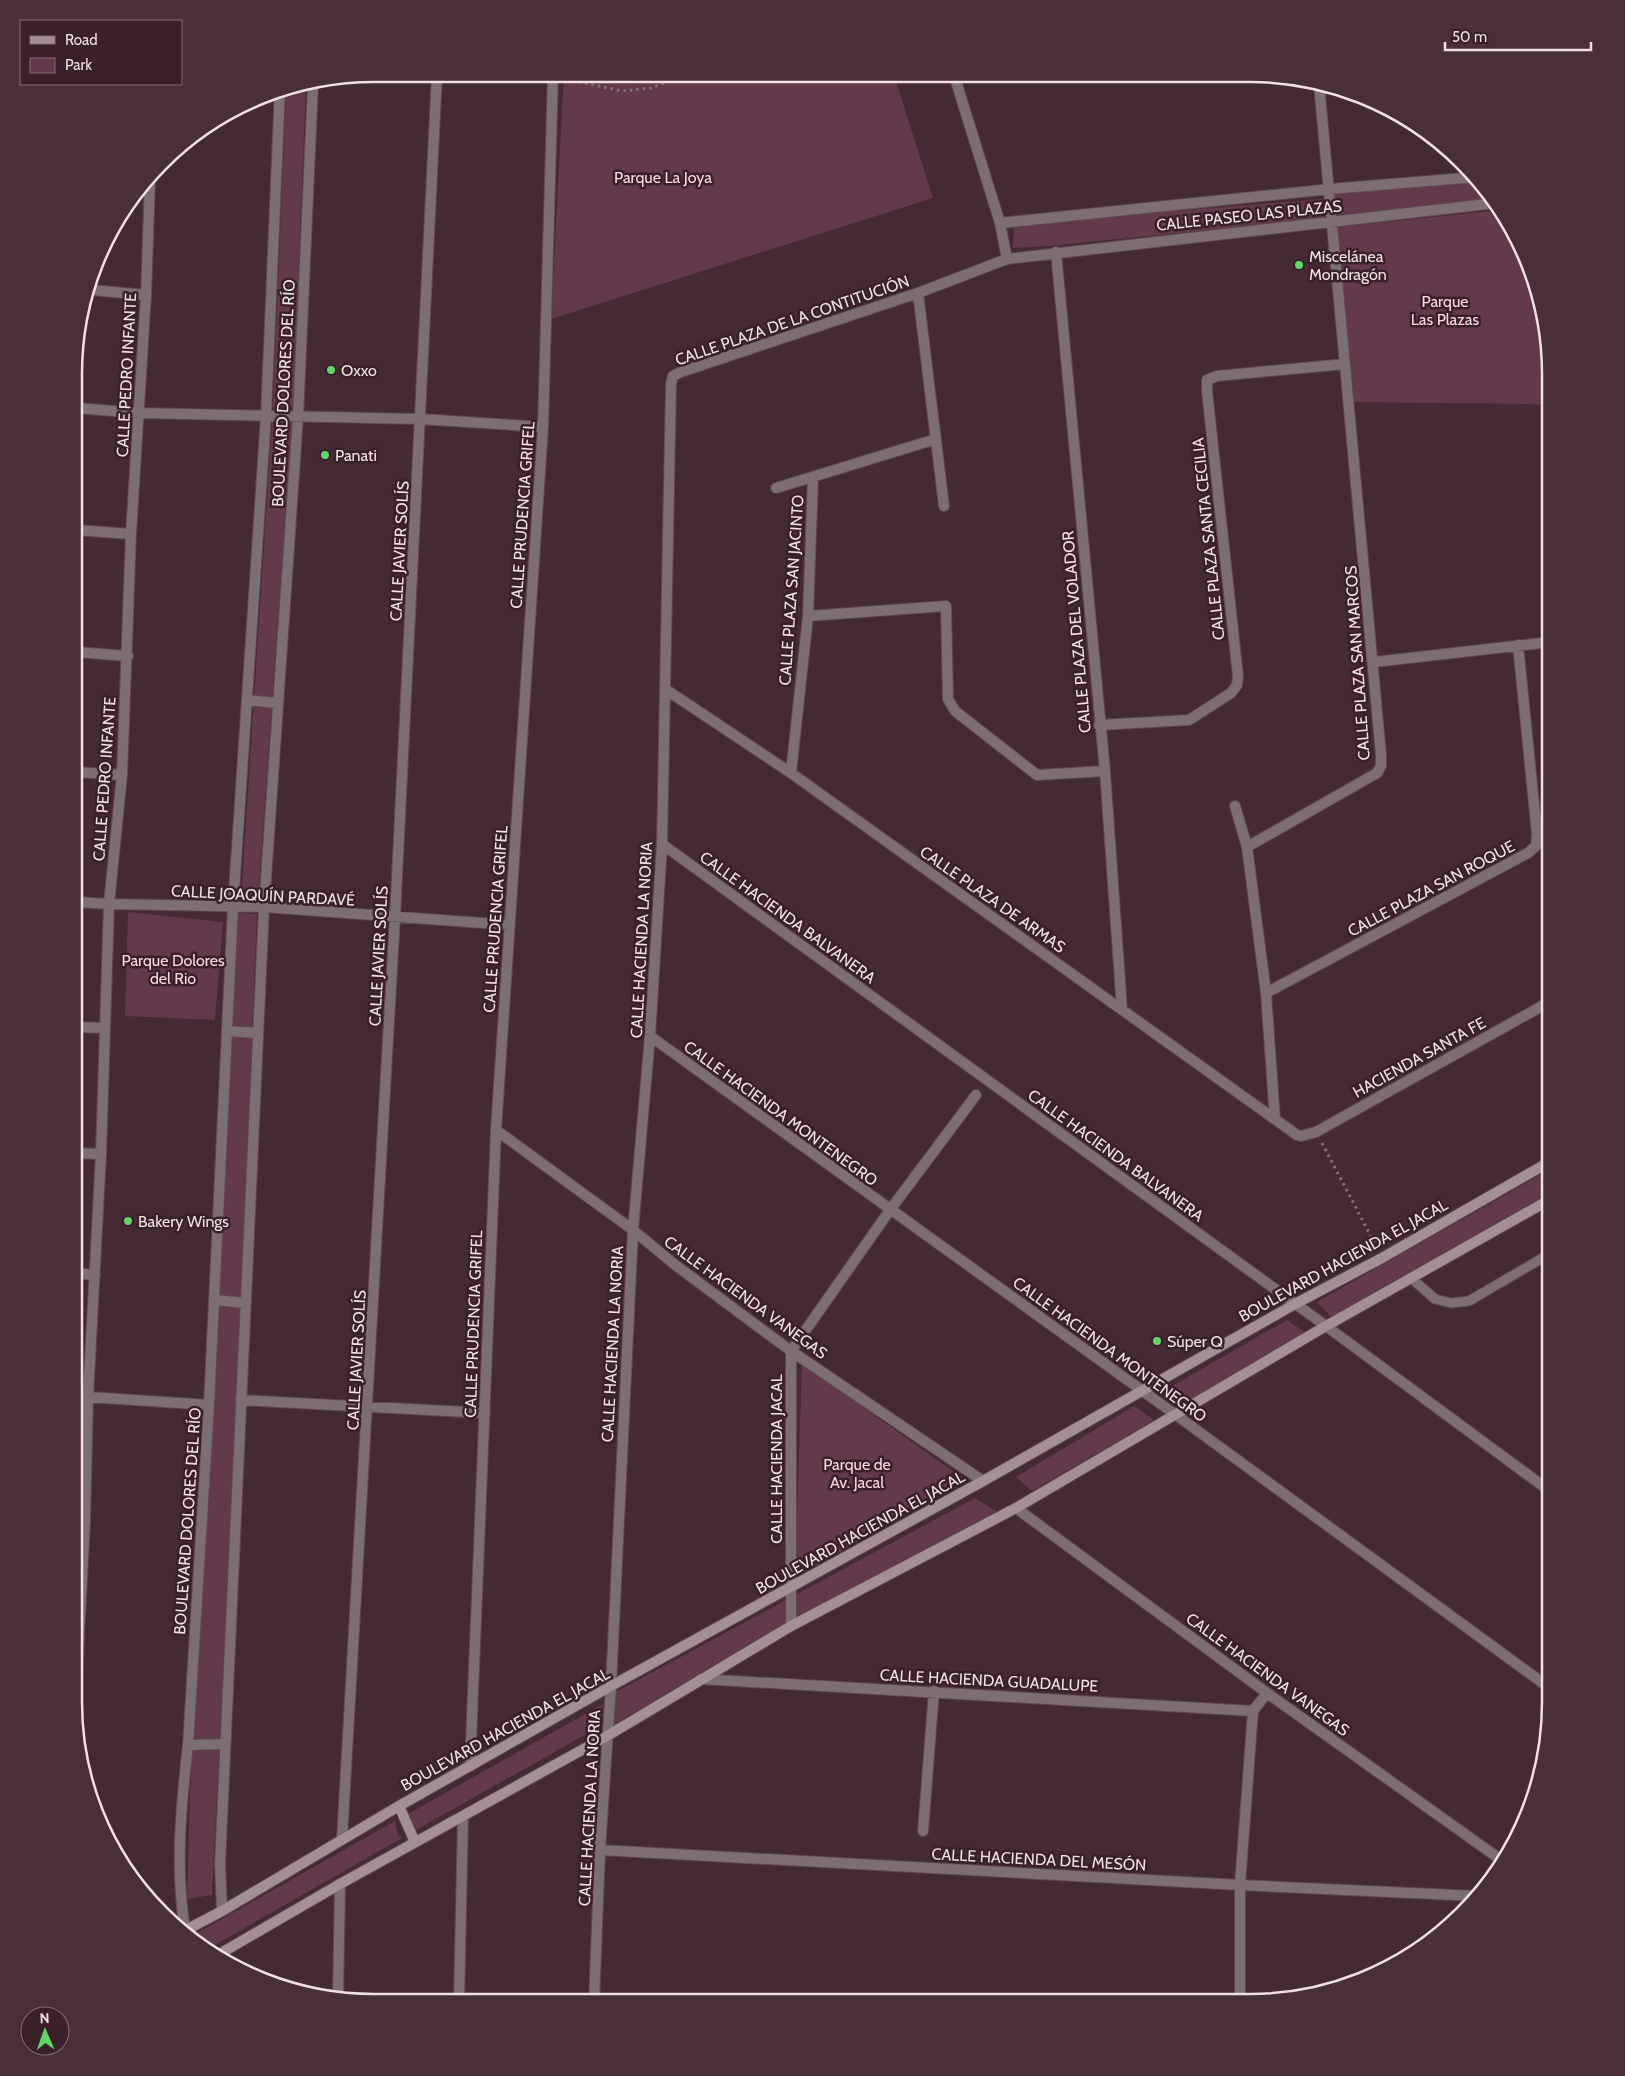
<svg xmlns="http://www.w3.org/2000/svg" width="1625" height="2076" font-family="Cabin,sans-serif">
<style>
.green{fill:#633a4b}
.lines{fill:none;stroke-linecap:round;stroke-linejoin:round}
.lane-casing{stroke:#604750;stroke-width:11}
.street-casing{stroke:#604750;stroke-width:12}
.secondary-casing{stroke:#604750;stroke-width:12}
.path{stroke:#867078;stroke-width:3;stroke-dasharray:2.5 4;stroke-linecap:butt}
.lane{stroke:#7c6e73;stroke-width:9}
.street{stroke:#7c6e73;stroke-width:10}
.secondary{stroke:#a58f97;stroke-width:10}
.poi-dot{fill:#63d469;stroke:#39202a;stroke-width:2}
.labels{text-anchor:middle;stroke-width:5;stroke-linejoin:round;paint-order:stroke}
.park-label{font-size:16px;fill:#fbd6e3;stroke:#39202a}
.street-label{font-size:16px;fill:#f1e0e6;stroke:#39202a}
.poi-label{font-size:16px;fill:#f1e0e6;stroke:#39202a;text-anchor:start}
.rim{fill:none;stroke:#f1e0e6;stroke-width:2.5}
</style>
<rect width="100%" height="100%" fill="#442a34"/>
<path class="green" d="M564 74 894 75 933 198 551 319Z
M306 85 293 407 273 409 286 88Z
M1480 181 1493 198 1336 218 1333 192Z
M1322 199 1325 218 1049 246 1013 248 1014 224Z
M1501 210 1511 224 1541 296 1551 374V406L1530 404 1353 402 1335 227Z
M272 422H292L258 900H241Z
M128 912 223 922 215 1020 125 1016Z
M238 913 257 914 237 1400 212 1895 187 1899 190 1792Z
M1551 1169V1192L1331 1317 1317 1302Z
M1287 1320 1306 1333 1182 1404 1165 1390Z
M802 1364 964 1479 795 1578Z
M1134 1406 1154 1420 1032 1491 1016 1477Z
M975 1498 997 1512 703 1674 608 1731 612 1694Z
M603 1704 599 1727 414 1831 408 1814Z
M395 1821 398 1835 402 1838 206 1950 190 1937Z"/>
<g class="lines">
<g class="lane-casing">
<path id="lane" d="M1411 1278 1435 1299 1451 1303 1469 1301 1551 1253"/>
</g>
<g class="street-casing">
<path id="street" d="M954 75 1000 223 1007 259
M1109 76H1123
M1000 223 1330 189 1477 177
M1056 252 1105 771 1122 1009
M92 290 146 295
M918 293 944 506
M76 408 139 413 420 419 543 427
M776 488 936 439
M76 530 131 534
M808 616 946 606 948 699 955 711 1037 775 1105 771
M76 652 128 656
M1374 662 1551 642
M665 689 791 773 1297 1135 1301 1136 1316 1132 1551 1001
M247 700 278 703
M1099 725 1189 720 1231 693 1237 685 1238 676 1207 391V380L1217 376 1345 364
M76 772 122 775
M791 773 808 616 813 477
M1235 806 1247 847
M662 844 1326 1326 1551 1492
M75 902 109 904 264 907 510 925
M1266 993 1528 853 1536 846 1537 834 1518 645
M75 1027 104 1028
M227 1031 258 1033
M650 1036 1176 1415 1551 1689
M1275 1119 1266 993 1247 847 1377 773 1381 766V755L1319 84
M496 1130 633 1230 674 1264 791 1351 983 1481
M75 1153 101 1154
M75 1273 95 1275
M214 1300 246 1303
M74 1396 209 1405
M241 1400 485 1413
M1016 1508 1267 1693 1504 1862
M791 1626V1351L890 1210 976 1095
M701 1679 1253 1711 1267 1693
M75 1711 85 1521 88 1397 101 1154 109 904 122 775 131 534 146 295 150 180
M188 1745 225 1744
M470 1766 496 1130 543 427 553 74
M923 1831 934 1691
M342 1839 395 917 437 74
M600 1850 1240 1885 1477 1896
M222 1911 220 1864 264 907 298 417 313 84
M185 1930C175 1868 181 1806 188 1745L209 1405 233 906 266 416 280 89
M338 1998 340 1884
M459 1999 503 2001
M459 2002 463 1816
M549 2002H551
M594 2002 600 1850 611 1686 633 1230 650 1036 662 844 671 384 673 376 681 372 918 293 1007 259 1496 203
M1240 2002V1885L1253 1711"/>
</g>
<g class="secondary-casing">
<path id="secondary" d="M399 1806 415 1842
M184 1931 222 1911 399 1806 611 1686 983 1481 1295 1304 1382 1258 1551 1161
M216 1956 340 1884 607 1736 791 1626 1016 1508 1326 1326 1551 1199"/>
</g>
<path class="path" d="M566 79 622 91 651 88 684 75
M1322 1143 1376 1246
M516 2001H537"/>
<use href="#lane" class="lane"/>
<use href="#street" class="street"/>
<use href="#secondary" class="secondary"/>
</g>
<g class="poi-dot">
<circle cx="1299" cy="265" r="5"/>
<circle cx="331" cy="370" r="5"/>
<circle cx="325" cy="455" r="5"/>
<circle cx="128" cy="1221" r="5"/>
<circle cx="1157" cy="1341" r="5"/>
</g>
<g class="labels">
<g class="park-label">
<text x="663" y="183">Parque La Joya</text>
<text x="1445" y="307">Parque<tspan x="1445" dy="18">Las Plazas</tspan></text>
<text x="173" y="966">Parque Dolores<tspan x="173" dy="18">del Rio</tspan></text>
<text x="857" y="1470">Parque de<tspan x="857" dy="18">Av. Jacal</tspan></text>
</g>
<g class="street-label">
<text transform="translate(1249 215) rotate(-6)" y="6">CALLE PASEO LAS PLAZAS</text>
<text transform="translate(792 320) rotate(-19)" y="6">CALLE PLAZA DE LA CONTITUCIÓN</text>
<text transform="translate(126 375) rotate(-87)" y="6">CALLE PEDRO INFANTE</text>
<text transform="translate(283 393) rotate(-87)" y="6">BOULEVARD DOLORES DEL RÍO</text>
<text transform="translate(522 515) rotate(-86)" y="6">CALLE PRUDENCIA GRIFEL</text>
<text transform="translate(1208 539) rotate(-96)" y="6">CALLE PLAZA SANTA CECILIA</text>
<text transform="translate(399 551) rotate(-87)" y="6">CALLE JAVIER SOLÍS</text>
<text transform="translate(791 590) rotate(-86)" y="6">CALLE PLAZA SAN JACINTO</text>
<text transform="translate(1076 632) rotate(-95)" y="6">CALLE PLAZA DEL VOLADOR</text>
<text transform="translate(1357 663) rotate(-94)" y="6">CALLE PLAZA SAN MARCOS</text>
<text transform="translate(104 779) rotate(-86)" y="6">CALLE PEDRO INFANTE</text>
<text transform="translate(1431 888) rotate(-28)" y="6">CALLE PLAZA SAN ROQUE</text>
<text transform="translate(263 895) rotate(3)" y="6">CALLE JOAQUÍN PARDAVÉ</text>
<text transform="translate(993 899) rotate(35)" y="6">CALLE PLAZA DE ARMAS</text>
<text transform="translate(788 917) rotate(36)" y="6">CALLE HACIENDA BALVANERA</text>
<text transform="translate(495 919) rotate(-86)" y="6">CALLE PRUDENCIA GRIFEL</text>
<text transform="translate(641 940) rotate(-87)" y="6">CALLE HACIENDA LA NORIA</text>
<text transform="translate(378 956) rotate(-87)" y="6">CALLE JAVIER SOLÍS</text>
<text transform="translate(1419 1057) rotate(-29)" y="6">HACIENDA SANTA FE</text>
<text transform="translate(781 1113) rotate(36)" y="6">CALLE HACIENDA MONTENEGRO</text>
<text transform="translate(1116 1155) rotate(36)" y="6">CALLE HACIENDA BALVANERA</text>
<text transform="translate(1343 1260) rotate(-29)" y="6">BOULEVARD HACIENDA EL JACAL</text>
<text transform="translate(746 1297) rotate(36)" y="6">CALLE HACIENDA VANEGAS</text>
<text transform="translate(473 1324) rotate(-88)" y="6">CALLE PRUDENCIA GRIFEL</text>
<text transform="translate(612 1344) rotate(-87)" y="6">CALLE HACIENDA LA NORIA</text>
<text transform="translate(1110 1349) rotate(36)" y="6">CALLE HACIENDA MONTENEGRO</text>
<text transform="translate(356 1360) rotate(-87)" y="6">CALLE JAVIER SOLÍS</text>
<text transform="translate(776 1459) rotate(-90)" y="6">CALLE HACIENDA JACAL</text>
<text transform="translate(187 1521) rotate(-86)" y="6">BOULEVARD DOLORES DEL RÍO</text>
<text transform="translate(860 1532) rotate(-29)" y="6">BOULEVARD HACIENDA EL JACAL</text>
<text transform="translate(1268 1674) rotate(36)" y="6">CALLE HACIENDA VANEGAS</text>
<text transform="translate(989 1680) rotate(3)" y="6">CALLE HACIENDA GUADALUPE</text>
<text transform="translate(505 1729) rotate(-29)" y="6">BOULEVARD HACIENDA EL JACAL</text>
<text transform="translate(589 1808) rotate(-87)" y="6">CALLE HACIENDA LA NORIA</text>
<text transform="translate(1039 1859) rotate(3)" y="6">CALLE HACIENDA DEL MESÓN</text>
</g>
<g class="poi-label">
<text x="1309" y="262">Miscelánea<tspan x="1309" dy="18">Mondragón</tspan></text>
<text x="341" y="376">Oxxo</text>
<text x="335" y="461">Panati</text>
<text x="138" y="1227">Bakery Wings</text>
<text x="1167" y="1347">Súper Q</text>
</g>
</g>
<path d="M0 0H1625V2076H0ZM374 82H1250A292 292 0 0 1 1542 374V1702A292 292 0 0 1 1250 1994H374A292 292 0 0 1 82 1702V374A292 292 0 0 1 374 82Z" fill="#482f39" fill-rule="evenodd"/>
<path class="rim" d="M374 82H1250A292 292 0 0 1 1542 374V1702A292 292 0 0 1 1250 1994H374A292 292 0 0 1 82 1702V374A292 292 0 0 1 374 82Z"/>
<rect x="20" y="20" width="162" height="65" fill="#39202a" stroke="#836d75"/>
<rect x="30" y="36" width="25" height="8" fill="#a58f97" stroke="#836d75"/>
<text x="65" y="45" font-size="15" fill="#f1e0e6">Road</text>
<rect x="30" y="58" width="25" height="15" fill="#633a4b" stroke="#836d75"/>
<text x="65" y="70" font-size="15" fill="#f1e0e6">Park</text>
<g transform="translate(45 2031) rotate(358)"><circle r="24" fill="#39202a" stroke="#836d75"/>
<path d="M0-4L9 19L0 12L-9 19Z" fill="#63d469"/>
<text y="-8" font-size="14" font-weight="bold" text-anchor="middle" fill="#f1e0e6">N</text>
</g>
<path d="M1445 42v8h146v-8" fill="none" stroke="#f1e0e6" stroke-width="2.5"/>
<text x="1452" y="42" font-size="15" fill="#f1e0e6" stroke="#39202a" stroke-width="4" paint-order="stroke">50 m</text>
</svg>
